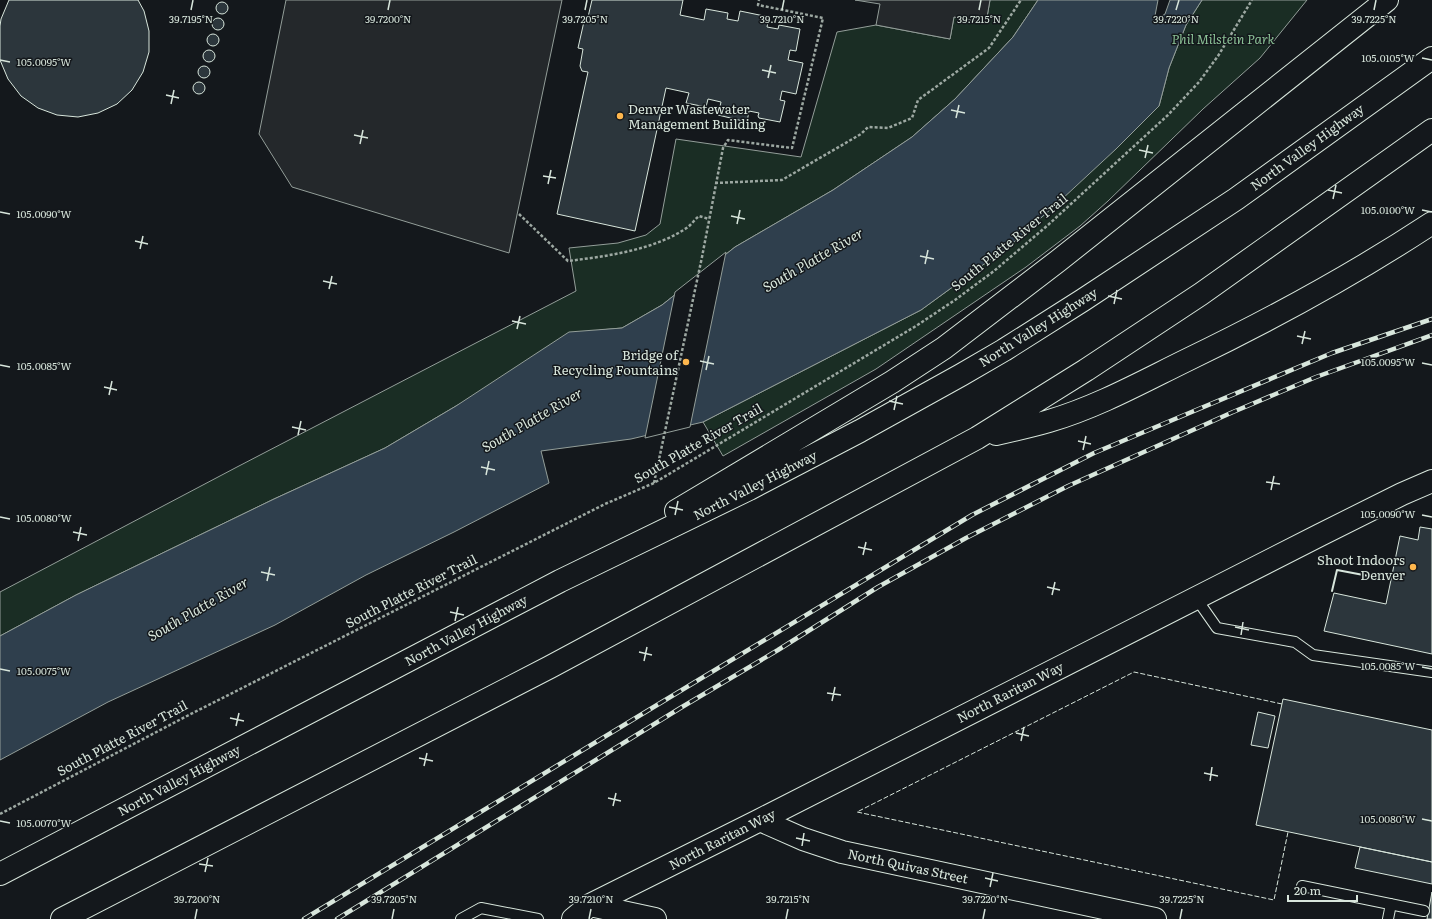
<svg xmlns="http://www.w3.org/2000/svg" width="1432" height="919" font-family="Literata,serif">
<style>
.green{fill:#1a2d24;stroke:#939e99}
.parking{fill:#24282b;stroke:#939e99}
.water{fill:#2f3f4d;stroke:#939e99}
.pier{fill:#14181c;stroke:#939e99}
.building{fill:#2c363c;stroke:#d8e6dc}
.lines{fill:none;stroke-linecap:round;stroke-linejoin:round}
.lane-casing{stroke:#d8e6dc;stroke-width:12}
.secondary-casing{stroke:#d8e6dc;stroke-width:24}
.highway-casing{stroke:#d8e6dc;stroke-width:24}
.path{stroke:#9da8a2;stroke-width:2.5;stroke-dasharray:3 2;stroke-linecap:butt}
.lane{stroke:#14181c;stroke-width:10}
.secondary{stroke:#14181c;stroke-width:22}
.highway{stroke:#14181c;stroke-width:22}
.rail-casing{stroke:#d8e6dc;stroke-width:4.5}
.rail{stroke:#14181c;stroke-width:3;stroke-dasharray:9;stroke-linecap:butt}
.fence{stroke:#d8e6dc;stroke-width:1;stroke-dasharray:5 2;stroke-linecap:butt}
.wall{stroke:#d8e6dc;stroke-width:2}
.ticks{fill:none;stroke:#d8e6dc;stroke-width:1.5}
.poi-dot{fill:#ffb74d;stroke:#14181c;stroke-width:1.5}
.labels{text-anchor:middle;stroke-width:3;stroke-linejoin:round;paint-order:stroke}
.park-label{font-size:13px;font-style:italic;fill:#8ac095;stroke:#14181c}
.poi-label{font-size:13px;fill:#d8e6dc;stroke:#14181c;text-anchor:end}
.street-label{font-size:13px;fill:#d8e6dc;stroke:#14181c}
.water-label{font-size:14px;font-style:italic;fill:#d8e6dc;stroke:#14181c}
.ticks-label{font-size:10px;text-anchor:middle;fill:#d8e6dc;stroke:#14181c;stroke-width:3;stroke-linejoin:round;paint-order:stroke}
</style>
<rect width="100%" height="100%" fill="#14181c"/>
<path class="green" d="M990 0H1038L1013 37 955 99 912 137 833 190 735 247 662 305 622 328 600 330 456 406 385 448 274 499 76 595 0 636V592L237 467 576 291 569 248 618 243 646 235 660 224 676 139 801 157 837 32 876 25 950 39 954 17 986 23Z
M1202 0H1307L1260 58 1203 109 1108 201 1080 226 1026 267 876 369 723 456 703 422 921 310 1013 243 1159 106 1169 68 1186 25Z"/>
<path class="parking" d="M286 0H562L509 253 292 187 259 134Z
M855 0H990L986 23 954 17 950 39 876 25 880 4Z"/>
<path class="water" d="M1038 0H1158L1154 21 1165 14 1170 0H1202L1186 25 1169 68 1159 106 1116 149 1061 200 1013 243 921 310 703 422 631 439 541 451 549 483 454 532 366 575 275 625 108 702 0 760V636L76 595 274 499 385 448 456 406 569 332 622 328 662 305 735 247 833 190 912 137 955 99 1013 37Z"/>
<path class="pier" d="M726 252 690 427 645 438 675 292Z"/>
<path class="building" d="M9 0H138L144 11 149 31V52L143 72 132 90 117 104 98 113 78 117 57 115 38 108 21 96 8 79 0 60V26L1 19Z
M592 0H683L680 15 704 20 706 9 728 13 727 19 738 21 740 11 769 17 767 27 778 29 779 25 800 29 796 51 790 50 788 60 803 63 796 94 782 91 780 100 785 101 780 122 759 118 758 116 759 113 749 111 747 122 718 115 721 102 708 99 706 107 686 103 689 93 666 88 635 231 557 214 588 72 582 71 580 66 583 49 578 48 585 17H588Z
M216 8a6 6 0 1 1 12 0a6 6 0 1 1-12 0Z
M212 24a6 6 0 1 1 12 0a6 6 0 1 1-12 0Z
M207 40a6 6 0 1 1 12 0a6 6 0 1 1-12 0Z
M203 56a6 6 0 1 1 12 0a6 6 0 1 1-12 0Z
M198 72a6 6 0 1 1 12 0a6 6 0 1 1-12 0Z
M193 88a6 6 0 1 1 12 0a6 6 0 1 1-12 0Z
M1420 527 1432 529V654L1324 631 1334 593 1386 604 1400 536 1418 540Z
M1283 699 1432 730V862L1256 825Z
M1258 712 1275 716 1268 748 1251 745Z
M1360 847 1432 862V884L1355 868Z
M1432 892V919H1427Z"/>
<g class="lines">
<g class="lane-casing">
<path id="lane" d="M1196 598 1217 628 1295 642 1313 655 1432 672
M1302 886 1424 911
M461 919 481 908 538 919
M1388 919 1391 904"/>
</g>
<g class="secondary-casing">
<path id="secondary" d="M760 820 803 839 842 852 1155 919
M590 905 655 919
M573 919 590 905 760 820 1320 535 1402 494 1432 481"/>
</g>
<g class="highway-casing">
<path id="highway" d="M996 434C1014 430 1032 426 1049 421 1097 407 1142 382 1187 360 1272 319 1353 275 1432 223
M676 511 892 382 944 348 1058 261 1387 0
M0 874 560 581 749 489 860 431 961 375 1004 350 1083 300 1236 199 1432 58
M62 919 550 667 977 438 1086 370 1201 294 1432 130"/>
</g>
<path class="path" d="M715 183 782 180 861 134 868 127 888 128 912 118 918 100 989 48 1021 0
M519 214 568 261C608 256 655 250 688 227 692 224 695 219 699 216L709 219
M654 483 702 257 723 148 728 140 792 148 823 18 758 5 759 0
M0 814 185 717 605 504 654 483 916 326 955 300 994 271 1048 225 1168 115 1199 82 1218 56 1252 0"/>
<use href="#lane" class="lane"/>
<use href="#secondary" class="secondary"/>
<use href="#highway" class="highway"/>
<g class="rail-casing">
<path id="rail" d="M304 919 657 705 972 515 1094 453 1163 424 1332 353 1432 319
M337 919 682 707 778 650 878 587 966 538 1068 486 1233 412 1316 377 1432 335"/>
</g>
<use href="#rail" class="rail"/>
<path class="fence" d="M1282 704 1134 672 857 812 1274 900 1288 832"/>
<path class="wall" d="M1332 591 1337 570 1374 577"/>
</g>
<path class="ticks" d="M191 10 193 0M388 10 390 0M585 10 587 0M782 10 784 0M979 10 981 0M1176 10 1179 0M1374 10 1376 0M1422 58 1432 60M0 60 10 62M762 70 776 73M768 78 771 65M166 95 179 98M171 104 174 90M951 110 965 113M956 118 959 105M354 135 368 138M360 144 363 130M1139 150 1153 153M1145 158 1148 145M543 176 556 178M548 184 551 170M1328 190 1342 193M1333 199 1336 185M1422 210 1432 212M0 212 10 214M731 216 745 219M737 224 740 210M135 241 148 244M140 249 143 236M920 256 934 259M925 264 928 250M323 281 337 284M329 289 332 276M1108 296 1122 299M1114 304 1117 290M512 321 526 324M517 329 520 316M1297 336 1311 339M1302 344 1305 331M700 361 714 364M1422 363 1432 365M0 365 10 367M706 370 709 356M104 387 117 390M109 395 112 381M889 401 903 404M894 410 897 396M292 427 306 430M298 435 301 421M1078 441 1091 444M1083 450 1086 436M481 467 495 470M486 475 489 461M1266 482 1280 484M1271 490 1274 476M669 507 683 510M675 515 678 501M1422 515 1432 517M0 517 10 519M73 532 87 535M78 541 81 527M858 547 872 550M863 555 866 542M261 572 275 575M267 581 270 567M1047 587 1060 590M1052 595 1055 582M450 612 464 615M455 621 458 607M1235 627 1249 630M1241 635 1243 622M639 652 652 655M644 661 647 647M1422 667 1432 669M0 669 10 671M827 693 841 695M832 701 835 687M230 718 244 721M236 726 239 713M1016 733 1029 736M1021 741 1024 727M419 758 433 761M424 766 427 753M1204 773 1218 776M1210 781 1212 767M608 798 621 801M613 806 616 793M1422 819 1432 821M0 821 10 823M796 838 810 841M802 846 804 833M199 864 213 866M205 872 208 858M985 878 998 881M990 887 993 873M195 919 197 909M392 919 394 909M589 919 591 909M786 919 788 909M983 919 985 909M1180 919 1182 909"/>
<g class="poi-dot">
<circle cx="620" cy="116" r="4"/>
<circle cx="686" cy="362" r="4"/>
<circle cx="1413" cy="567" r="4"/>
</g>
<g class="labels">
<g class="park-label">
<text x="1223" y="44">Phil Milstein Park</text>
</g>
<g class="poi-label">
<text x="628" y="114" text-anchor="start">Denver Wastewater<tspan x="628" dy="15">Management Building</tspan></text>
<text x="678" y="360">Bridge of<tspan x="678" dy="15">Recycling Fountains</tspan></text>
<text x="1405" y="565">Shoot Indoors<tspan x="1405" dy="15">Denver</tspan></text>
</g>
<g class="street-label">
<text transform="translate(1307 147) rotate(-36)" y="5">North Valley Highway</text>
<text transform="translate(1009 242) rotate(-39)" y="5">South Platte River Trail</text>
<text transform="translate(1038 327) rotate(-32)" y="5">North Valley Highway</text>
<text transform="translate(698 443) rotate(-30)" y="5">South Platte River Trail</text>
<text transform="translate(755 485) rotate(-27)" y="5">North Valley Highway</text>
<text transform="translate(411 591) rotate(-27)" y="5">South Platte River Trail</text>
<text transform="translate(466 630) rotate(-28)" y="5">North Valley Highway</text>
<text transform="translate(1010 692) rotate(-27)" y="5">North Raritan Way</text>
<text transform="translate(122 738) rotate(-28)" y="5">South Platte River Trail</text>
<text transform="translate(179 780) rotate(-28)" y="5">North Valley Highway</text>
<text transform="translate(722 839) rotate(-27)" y="5">North Raritan Way</text>
<text transform="translate(908 866) rotate(12)" y="5">North Quivas Street</text>
</g>
<g class="water-label">
<text transform="translate(813 260) rotate(-30)" y="5">South Platte River</text>
<text transform="translate(532 420) rotate(-30)" y="5">South Platte River</text>
<text transform="translate(198 609) rotate(-30)" y="5">South Platte River</text>
</g>
</g>
<g class="ticks-label">
<text x="191" y="23">39.7195°N</text>
<text x="388" y="23">39.7200°N</text>
<text x="585" y="23">39.7205°N</text>
<text x="782" y="23">39.7210°N</text>
<text x="979" y="23">39.7215°N</text>
<text x="1176" y="23">39.7220°N</text>
<text x="1374" y="23">39.7225°N</text>
<text x="1388" y="62">105.0105°W</text>
<text x="44" y="66">105.0095°W</text>
<text x="1388" y="214">105.0100°W</text>
<text x="44" y="218">105.0090°W</text>
<text x="1388" y="366">105.0095°W</text>
<text x="44" y="370">105.0085°W</text>
<text x="1388" y="518">105.0090°W</text>
<text x="44" y="522">105.0080°W</text>
<text x="1388" y="670">105.0085°W</text>
<text x="44" y="675">105.0075°W</text>
<text x="1388" y="823">105.0080°W</text>
<text x="44" y="827">105.0070°W</text>
<text x="197" y="903">39.7200°N</text>
<text x="394" y="903">39.7205°N</text>
<text x="591" y="903">39.7210°N</text>
<text x="788" y="903">39.7215°N</text>
<text x="985" y="903">39.7220°N</text>
<text x="1182" y="903">39.7225°N</text>
</g>
<path d="M1288 895v6h69v-6" fill="none" stroke="#d8e6dc" stroke-width="2"/>
<text x="1294" y="895" font-size="12" fill="#d8e6dc" stroke="#14181c" stroke-width="3" paint-order="stroke">20 m</text>
</svg>
